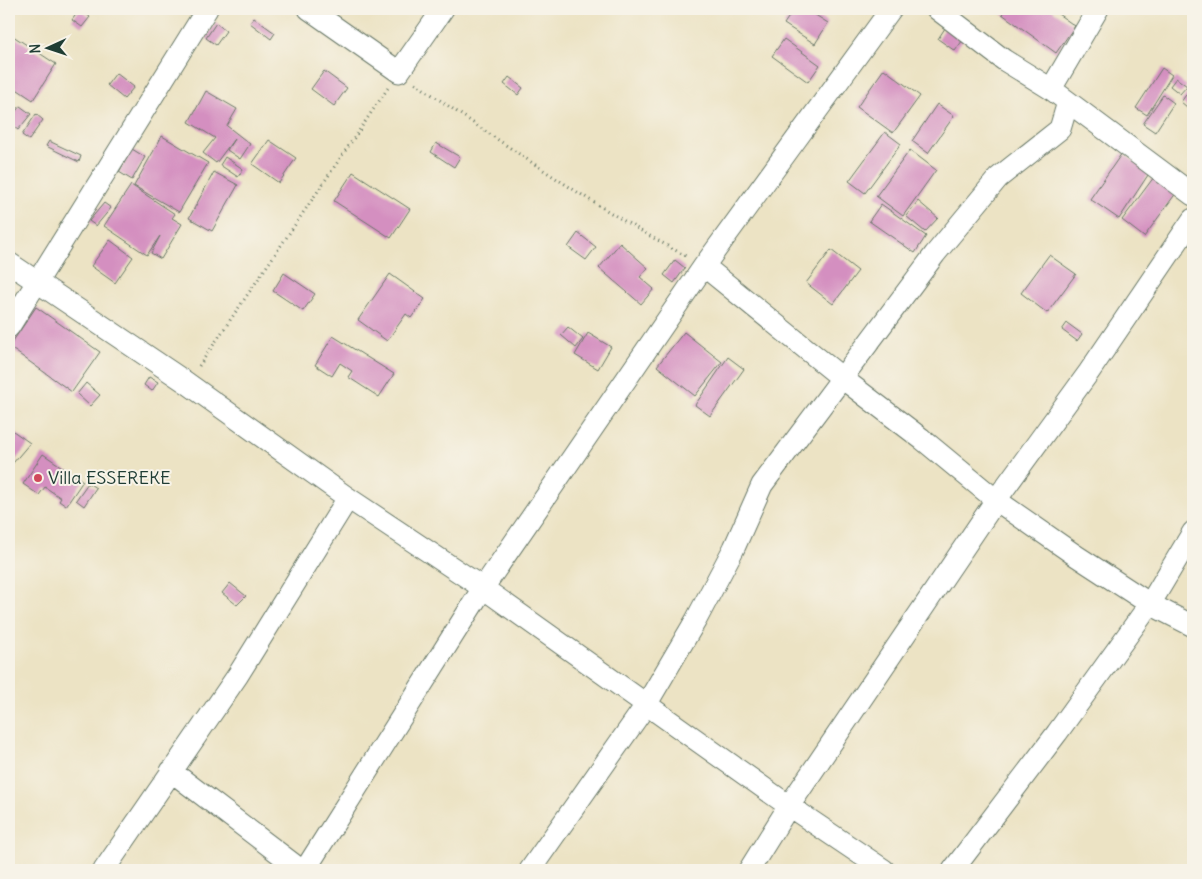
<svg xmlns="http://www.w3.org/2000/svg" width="1202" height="879" font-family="Delius,sans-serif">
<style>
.building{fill:#d48fc0}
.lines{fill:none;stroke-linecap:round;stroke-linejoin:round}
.minor-casing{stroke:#677766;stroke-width:23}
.path{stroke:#677766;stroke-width:3;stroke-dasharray:1 4;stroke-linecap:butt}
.minor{stroke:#fff;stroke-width:21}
.poi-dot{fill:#d1495b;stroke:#f7f3e8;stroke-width:2}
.labels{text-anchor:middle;stroke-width:4;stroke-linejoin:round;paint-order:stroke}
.poi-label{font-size:18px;fill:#1f3d34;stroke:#f7f3e8;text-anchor:start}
</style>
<rect width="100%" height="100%" fill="#f7f3e8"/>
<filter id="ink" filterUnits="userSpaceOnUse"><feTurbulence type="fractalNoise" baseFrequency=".02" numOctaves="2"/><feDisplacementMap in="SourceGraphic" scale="10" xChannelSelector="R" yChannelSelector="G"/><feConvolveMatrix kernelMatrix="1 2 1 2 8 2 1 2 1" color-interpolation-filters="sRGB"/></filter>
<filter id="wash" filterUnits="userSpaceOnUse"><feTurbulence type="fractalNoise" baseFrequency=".0096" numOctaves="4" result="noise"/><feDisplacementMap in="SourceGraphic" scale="20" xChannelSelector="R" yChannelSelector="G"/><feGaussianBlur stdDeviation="1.12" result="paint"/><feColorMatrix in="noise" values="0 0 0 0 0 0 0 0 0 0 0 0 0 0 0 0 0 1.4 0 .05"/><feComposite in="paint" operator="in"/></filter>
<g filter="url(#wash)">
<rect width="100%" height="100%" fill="#ece3c4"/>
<g id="blocks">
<path class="building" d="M80 9 90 17 82 27 72 20Z
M794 9H806L828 23 815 44 784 24Z
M1006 9H1051L1075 26 1056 53 1002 14Z
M254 18 275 33 271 39 250 23Z
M216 23 226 31 216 45 206 38Z
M947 25 965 37 955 51 938 39Z
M13 36 56 64 33 100 9 84V43Z
M784 39 820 65 808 82 772 56Z
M1162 68 1172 75 1147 115 1136 108Z
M884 69 920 96 893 133 857 107Z
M324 71 347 88 334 106 311 89Z
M116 73 134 87 124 99 107 85Z
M509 77 523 88 518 95 504 84Z
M1176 78 1187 86 1180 94 1170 86Z
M1190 89 1193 91V112L1181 102Z
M206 91 237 109 227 126 250 144 240 159 227 150 234 139 216 163 203 153 215 138 189 122Z
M1163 95 1174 103 1155 132 1143 124Z
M937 104 954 116 928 153 912 141Z
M20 106 31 114 18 130 9 123V120Z
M36 114 43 120 29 140 22 135Z
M885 132 901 144 865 193 849 181Z
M162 136 208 163 179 212 134 186Z
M269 140 296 158 279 183 252 164Z
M49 141 81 156 79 162 46 146Z
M436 143 460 157 454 167 431 152Z
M132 149 145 157 132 180 119 172Z
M910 150 936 170 903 216 876 196Z
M1122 153 1150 172 1119 219 1090 199Z
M225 157 243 169 238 177 220 165Z
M214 172 238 185 212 231 189 218Z
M353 172 410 209 391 238 334 201Z
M1157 173 1179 189 1144 237 1122 220Z
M131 185 175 214 172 218 182 224 161 259 151 253 160 236 147 255 104 226Z
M918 201 938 218 925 232 906 216Z
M104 203 111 208 96 226 89 221Z
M881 204 926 236 915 253 869 221Z
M578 233 596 247 586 260 568 247Z
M110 240 133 257 115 283 91 266Z
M620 243 648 268 640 277 654 289 641 304 599 268Z
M831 250 858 271 833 304 806 283Z
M1049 255 1076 274 1047 313 1021 293Z
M675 260 685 268 674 283 664 275Z
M284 273 315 294 303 311 273 291Z
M390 274 425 299 411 318 406 314 387 341 358 320Z
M36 307 100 352 72 392 9 347Z
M1067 323 1082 334 1077 341 1062 330Z
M568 327 583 339 576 348 561 335Z
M684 332 722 362 695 396 657 366Z
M588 333 611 347 598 369 575 355Z
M333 336 394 374 379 397 348 377 352 371 340 363 332 376 315 365Z
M728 357 744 369 710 416 695 405Z
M149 377 158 382 152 391 144 385Z
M86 383 100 395 90 406 77 394Z
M9 428 30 443 13 463 9 459Z
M43 454 83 481 66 506 59 501 61 498 45 487 39 495 23 484Z
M88 483 96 488 84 506 76 500Z
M230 583 246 596 237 605 222 593Z"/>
</g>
</g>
<g filter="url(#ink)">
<use href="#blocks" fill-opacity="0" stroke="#677766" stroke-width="1"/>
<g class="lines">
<g class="minor-casing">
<path id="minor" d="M309 9 399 72 443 9
M937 9 1004 60 1051 89 1193 195
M1051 89 1098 9
M9 263 187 383 348 498 483 588 789 806 884 870
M704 266 842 378 922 439 996 500 1075 555 1150 604 1193 626
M9 327 207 9
M171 771 301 870
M104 870 238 675 348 498
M305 870 483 588 704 266 891 9
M530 870 646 705 696 620 734 548 762 485 935 254 998 178 1060 129 1068 102
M749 870 789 806 996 500 1089 372 1193 219
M953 870 1057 733 1150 604 1193 532"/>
</g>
<path class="path" d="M415 83C504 144 591 205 686 256
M199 366 388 88"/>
<use href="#minor" class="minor"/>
</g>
</g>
<circle class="poi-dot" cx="38" cy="478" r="5"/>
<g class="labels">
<g class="poi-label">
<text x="48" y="484">Villa ESSEREKE</text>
</g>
</g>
<rect width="1202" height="879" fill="none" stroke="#f7f3e8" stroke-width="30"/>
<g transform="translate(48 48) rotate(267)" stroke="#f7f3e8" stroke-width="4" paint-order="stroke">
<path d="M0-4L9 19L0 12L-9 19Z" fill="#1f3d34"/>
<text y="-8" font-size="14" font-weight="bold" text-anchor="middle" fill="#1f3d34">N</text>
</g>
</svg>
